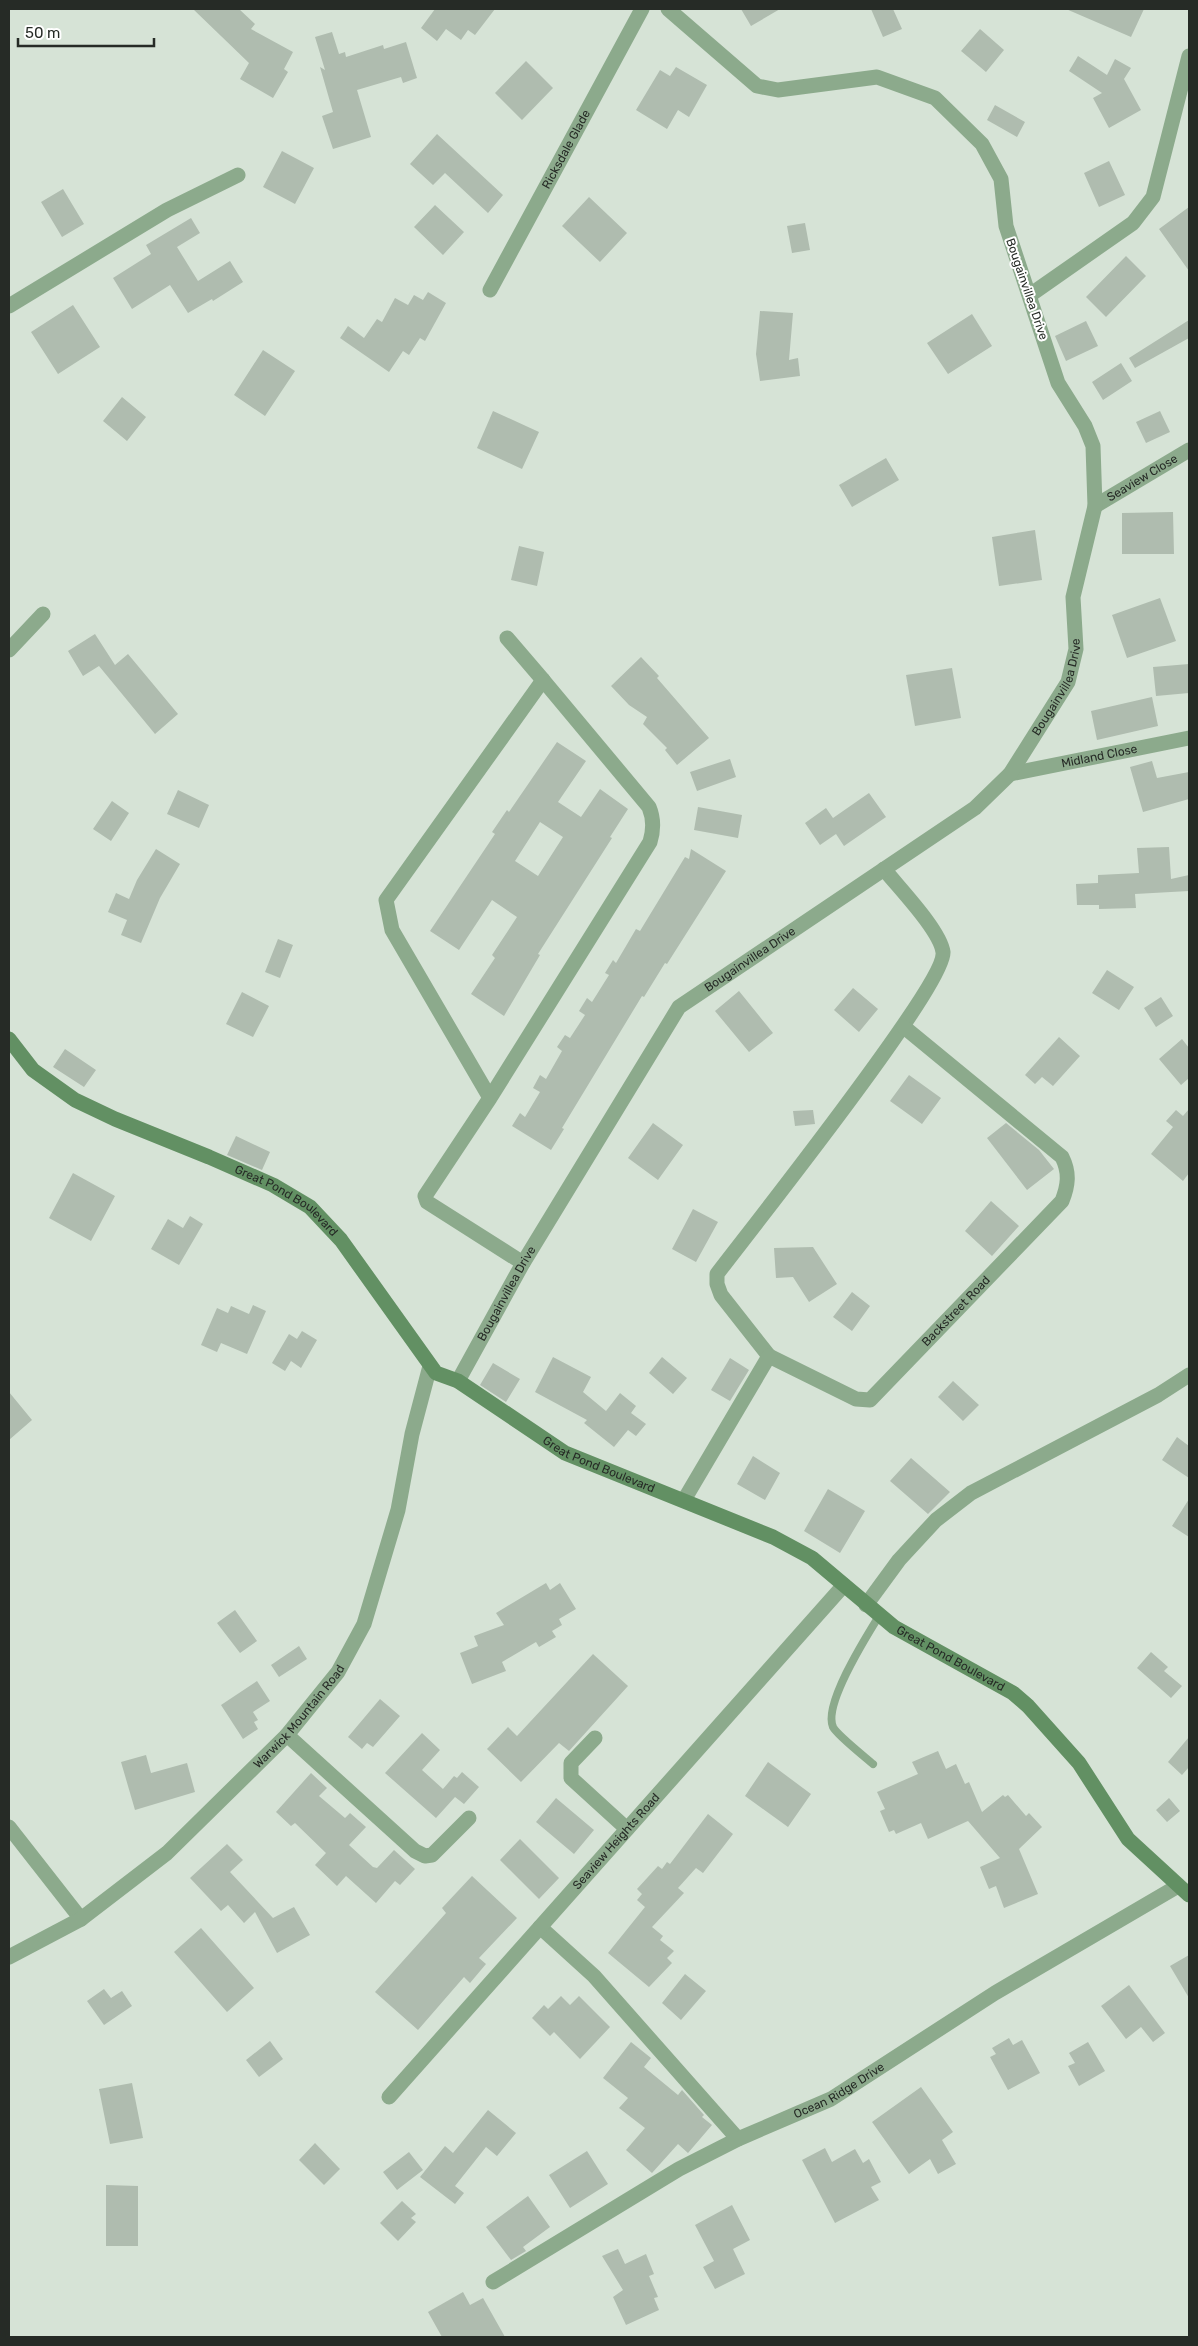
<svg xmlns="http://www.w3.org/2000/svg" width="1198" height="2346" font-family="Rubik,sans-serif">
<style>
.building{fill:#afbcaf;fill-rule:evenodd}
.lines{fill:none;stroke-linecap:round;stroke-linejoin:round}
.lane{stroke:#8caa8c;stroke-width:8}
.street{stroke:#8caa8c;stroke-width:15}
.secondary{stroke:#629063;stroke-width:15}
.labels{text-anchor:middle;stroke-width:4;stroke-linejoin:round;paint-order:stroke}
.street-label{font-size:12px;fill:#262b26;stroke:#fff}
</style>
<rect width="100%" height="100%" fill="#d6e3d6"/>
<path class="building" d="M193 9H239L255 24 251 29 293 52 284 69 288 72 273 98 240 79 249 63Z
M435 9H495L475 35 468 30 461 40 446 29 437 41 421 28Z
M741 9H780L751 26Z
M871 9H893L902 29 883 37Z
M1066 9H1144L1131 37Z
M980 29 1004 50 986 72 961 51Z
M332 32 339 54 345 52 346 57 383 45 384 49 406 42 417 78 403 83 401 77 357 90 371 137 333 149 322 116 333 112 320 67 325 70 315 37Z
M1078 56 1107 75 1115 59 1131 68 1124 79 1141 110 1109 128 1093 98 1102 93 1069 71Z
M526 61 553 88 522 120 495 93Z
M676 67 707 85 689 117 678 110 667 129 636 110 660 70 670 76Z
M995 105 1025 122 1017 137 987 120Z
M437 134 503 195 488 213 445 173 433 185 410 164Z
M282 151 314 168 295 204 263 187Z
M1109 161 1125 195 1099 207 1084 173Z
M63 189 84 224 62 237 41 202Z
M589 197 627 233 600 262 562 226Z
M435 205 464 232 443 255 414 227Z
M1189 207V271L1159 229Z
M191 218 200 233 177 247 198 281 230 261 243 282 213 301 212 299 188 313 170 285 132 309 113 278 151 254 146 245Z
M805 223 810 250 792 253 787 226Z
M1126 256 1146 276 1106 317 1086 297Z
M428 292 446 303 425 341 420 338 409 355 403 351 389 372 340 338 348 326 364 338 377 319 382 322 395 298 408 305 414 295 423 300Z
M73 305 100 347 58 374 31 332Z
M760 311 793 313 789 360 798 358 800 376 760 381 756 354Z
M972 314 992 346 948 374 927 343Z
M1189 320V338L1135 368 1129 358Z
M1086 321 1098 346 1066 361 1055 336Z
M263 350 295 371 265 416 234 395Z
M1121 363 1132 381 1103 400 1092 382Z
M122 397 146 417 127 441 103 421Z
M493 411 539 432 522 469 477 448Z
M1160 411 1170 432 1146 443 1136 422Z
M886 458 899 480 852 507 839 485Z
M1173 512 1174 554H1122V513Z
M1035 530 1042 580 999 586 992 537Z
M519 546 544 552 537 586 511 580Z
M1160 598 1176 641 1127 658 1112 615Z
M95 634 115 665 128 654 178 714 155 734 99 666 83 676 68 651Z
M641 657 659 676 657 678 709 738 677 765 665 750 667 748 643 724 647 717 629 705 611 686Z
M1189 664V693L1156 696 1153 667Z
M952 668 961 718 915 726 906 675Z
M1152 697 1158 726 1097 740 1091 711Z
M557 742 586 761 558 802 581 817 600 789 628 809 610 837 612 838 538 954 540 955 504 1016 471 994 495 958 492 955 517 917 492 900 459 950 430 931 495 834 492 832 507 810 509 812ZM540 822 563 837 538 876 515 861Z
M730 759 736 777 697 791 690 772Z
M1152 761 1157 778 1189 772V799L1143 812 1130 767Z
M178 790 209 805 199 828 167 814Z
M869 793 886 817 844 846 836 834 820 845 805 823 826 808 833 818Z
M112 801 129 813 111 841 93 829Z
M698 807 742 815 738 838 694 830Z
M1169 847 1171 879 1189 875V891L1135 894 1136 908 1099 909V905H1077L1076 884 1098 883V875L1139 873 1137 848Z
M156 849 180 864 160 898 141 943 121 935 127 920 108 912 116 893 129 899 137 880Z
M691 849 726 871 667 964 665 963 644 997 642 996 562 1128 564 1129 551 1150 512 1126 520 1113 525 1117 540 1092 533 1088 540 1075 546 1079 562 1051 557 1047 565 1035 570 1038 585 1015 579 1011 587 998 592 1002 609 975 605 973 613 960 616 963 636 929 640 931 685 857 689 859Z
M278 939 293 945 280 978 265 972Z
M1107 970 1134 987 1119 1010 1092 993Z
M853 988 878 1009 859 1032 834 1010Z
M739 991 773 1033 749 1052 715 1011Z
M242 992 269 1006 253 1037 226 1024Z
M1161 997 1173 1016 1156 1027 1144 1008Z
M1059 1037 1080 1056 1053 1086 1042 1077 1035 1084 1025 1075Z
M1182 1039 1189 1048V1078L1181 1085 1159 1059Z
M65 1049 96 1070 84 1087 53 1067Z
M909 1075 941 1098 922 1124 890 1101Z
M1189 1109V1173L1183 1181 1151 1154 1173 1127 1166 1121 1176 1110 1183 1116Z
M813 1110 815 1124 795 1126 793 1111Z
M653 1123 683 1145 658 1180 628 1158Z
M1006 1123 1039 1150 1054 1169 1027 1190 987 1138Z
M236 1136 270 1152 262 1170 227 1155Z
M73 1173 115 1196 91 1241 49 1218Z
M991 1201 1019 1226 992 1256 965 1231Z
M693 1209 718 1222 696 1262 672 1249Z
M190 1216 203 1224 179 1265 151 1249 168 1219 183 1228Z
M813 1247 837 1284 809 1302 793 1277 776 1278 774 1248Z
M852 1292 870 1306 852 1331 833 1317Z
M253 1305 266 1311 247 1354 221 1343 217 1352 201 1345 217 1308 228 1313 231 1306 249 1314Z
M302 1331 317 1340 301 1368 291 1361 285 1371 272 1363 289 1334 297 1339Z
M553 1357 591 1377 583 1392 606 1411 620 1393 636 1406 631 1413 646 1424 636 1436 628 1430 614 1447 584 1423 587 1420 535 1392Z
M662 1357 687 1378 673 1394 649 1373Z
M730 1358 749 1370 730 1401 711 1390Z
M493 1363 520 1379 506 1402 480 1385Z
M953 1381 979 1405 963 1421 938 1397Z
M9 1392 32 1420 9 1440Z
M1177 1437 1189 1446V1478L1162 1460Z
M753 1456 780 1473 765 1500 737 1484Z
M911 1458 950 1492 928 1514 890 1481Z
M828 1489 865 1511 840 1553 804 1531Z
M1189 1499V1537L1172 1526Z
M546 1583 550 1590 560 1583 576 1609 559 1619 562 1625 552 1631 556 1637 539 1647 536 1642 502 1662 506 1671 472 1684 460 1653 478 1646 474 1636 504 1625 496 1613Z
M235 1610 257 1641 240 1653 217 1623Z
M299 1646 307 1659 279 1677 271 1665Z
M1151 1652 1168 1667 1164 1671 1182 1686 1171 1698 1137 1668Z
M593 1654 628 1686 569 1751 559 1743 521 1782 487 1749 508 1727 517 1736Z
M257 1681 270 1701 253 1712 258 1720 254 1722 258 1729 243 1739 221 1705Z
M380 1699 400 1716 373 1747 367 1743 362 1749 348 1737Z
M422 1733 440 1750 422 1770 443 1789 454 1776 457 1778 462 1772 479 1787 464 1804 455 1797 436 1818 385 1773Z
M1189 1737V1767L1182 1775 1168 1762Z
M938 1751 946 1769 956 1764 965 1784 969 1782 982 1812 1003 1795 1005 1797 1008 1795 1026 1816 1029 1813 1042 1827 1019 1849 1038 1894 1004 1908 996 1886 989 1889 980 1867 1000 1858 968 1821 928 1839 921 1823 896 1834 894 1830 889 1832 880 1811 885 1809 877 1792 918 1774 912 1762Z
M146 1755 151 1773 187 1763 195 1792 135 1810 121 1762Z
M768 1762 811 1794 788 1827 745 1796Z
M311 1773 327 1788 319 1796 345 1818 350 1813 366 1827 349 1845 373 1867 377 1868 394 1850 415 1869 400 1885 395 1881 376 1903 346 1876 337 1886 315 1865 326 1853 295 1823 291 1826 276 1812Z
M556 1798 594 1830 574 1854 536 1822Z
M1169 1798 1180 1811 1167 1822 1156 1810Z
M708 1814 733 1834 703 1873 696 1868 678 1888 684 1893 652 1927 663 1936 660 1940 674 1951 667 1958 672 1963 649 1987 608 1953 645 1907 637 1900 642 1894 637 1889 658 1866 662 1869 667 1862 670 1864Z
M520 1839 559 1878 539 1899 500 1860Z
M227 1844 243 1860 230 1872 273 1918 294 1907 310 1935 277 1953 255 1912 244 1923 228 1905 221 1911 190 1878Z
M472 1876 517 1918 479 1958 486 1964 470 1983 464 1977 418 2030 375 1992 446 1913 442 1908Z
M201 1928 254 1988 227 2012 174 1952Z
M1189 1955V1998L1170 1966Z
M685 1974 706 1991 681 2020 662 2003Z
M1129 1985 1165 2033 1153 2042 1141 2027 1126 2039 1101 2006Z
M104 1989 111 1998 122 1991 132 2006 104 2025 87 2001Z
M561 1996 570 2005 579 1996 610 2027 580 2059 554 2032 550 2036 532 2018 544 2005 548 2009Z
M1009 2038 1013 2045 1022 2040 1040 2073 1008 2090 990 2057 996 2054 992 2048Z
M270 2041 283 2059 259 2077 246 2060Z
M631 2042 651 2058 644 2067 678 2095 682 2090 704 2115 702 2117 712 2125 688 2153 678 2144 652 2173 626 2150 645 2128 619 2108 628 2098 603 2078Z
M1088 2042 1105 2071 1079 2086 1068 2066 1075 2063 1069 2053Z
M132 2083 143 2138 110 2144 99 2089Z
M921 2087 953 2132 942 2140 956 2164 938 2174 930 2159 909 2174 872 2122Z
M488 2110 516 2133 497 2156 486 2147 455 2186 464 2193 455 2204 420 2177 445 2146 453 2153Z
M315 2143 340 2169 324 2185 299 2160Z
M825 2148 832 2162 855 2149 863 2163 869 2159 881 2182 871 2187 879 2200 835 2223 802 2160Z
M587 2151 608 2184 570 2208 549 2175Z
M409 2152 423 2170 397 2190 383 2172Z
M106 2185 138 2186V2246H106Z
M528 2196 550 2227 523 2247 526 2251 511 2260 486 2227Z
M402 2201 416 2214 411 2218 416 2222 398 2241 380 2223Z
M732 2205 750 2240 733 2249 745 2274 715 2289 703 2267 714 2261 695 2225Z
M618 2249 625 2264 646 2254 654 2274 649 2276 658 2297 654 2298 659 2310 626 2325 613 2297 623 2290 602 2256Z
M463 2292 470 2305 483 2298 505 2337H442L428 2312Z"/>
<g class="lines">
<path class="lane" d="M873 1764C865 1757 837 1735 833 1727 823 1705 866 1637 879 1616"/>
<g class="street">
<path id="s1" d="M490 290 642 9"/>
<path d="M1030 295 1133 223 1153 197 1189 56"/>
<path d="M9 306 167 210 238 175"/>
<path id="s2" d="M1095 506 1189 450"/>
<path d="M507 638 543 680"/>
<path d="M9 650 43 614"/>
<path id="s3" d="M1010 774 1189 738"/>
<path d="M490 1098 392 930 386 900 543 680 649 807C654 819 654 829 650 842L490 1098 425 1196 427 1202 523 1263"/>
<path d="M769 1356 721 1295 717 1284V1274C748 1233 947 983 943 952 940 930 899 888 884 869"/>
<path id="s4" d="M458 1381 523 1263 679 1007 975 808 1010 774 1068 682 1076 649 1073 597 1095 506 1093 446 1085 426 1058 383 1006 226 1001 179 982 144 935 98 877 77 778 90 757 86 668 9"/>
<path id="s5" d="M684 1500 769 1356 856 1399 870 1400 1062 1201C1068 1186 1070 1173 1062 1157L904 1027"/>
<path d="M866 1605 899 1560 936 1520 971 1493 1158 1395 1189 1375"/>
<path d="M287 1735 415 1851 425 1856 432 1855 469 1818"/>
<path d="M595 1738 571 1763V1778L627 1829"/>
<path d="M9 1827 81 1919"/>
<path d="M540 1927 594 1976 738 2139"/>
<path id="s6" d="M9 1957 81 1919 167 1853 287 1735 338 1672 364 1624 398 1510 412 1434 430 1366"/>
<path id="s7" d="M389 2097 844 1585"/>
<path id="s8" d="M493 2282 679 2169 738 2139 831 2099 995 1993 1178 1886"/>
</g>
<path class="secondary" id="s9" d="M9 1039 33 1070 75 1100 115 1119 209 1157 273 1185 310 1207 341 1240 436 1373 458 1381 565 1453 773 1537 812 1558 894 1627 1013 1693 1028 1706 1079 1763 1128 1839 1189 1895"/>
</g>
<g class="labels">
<g class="street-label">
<text dy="4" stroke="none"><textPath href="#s1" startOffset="160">Ricksdale Glade</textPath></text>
<text transform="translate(1027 289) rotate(71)" y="4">Bougainvillea Drive</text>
<text dy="4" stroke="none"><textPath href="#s2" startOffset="55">Seaview Close</textPath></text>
<text dy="4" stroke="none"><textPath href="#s4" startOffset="940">Bougainvillea Drive</textPath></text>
<text dy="4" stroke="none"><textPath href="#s3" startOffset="91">Midland Close</textPath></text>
<text dy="4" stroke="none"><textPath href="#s4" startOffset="520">Bougainvillea Drive</textPath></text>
<text dy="4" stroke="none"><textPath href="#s9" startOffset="326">Great Pond Boulevard</textPath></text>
<text dy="4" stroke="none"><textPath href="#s4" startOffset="100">Bougainvillea Drive</textPath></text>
<text dy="4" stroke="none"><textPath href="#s5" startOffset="402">Backstreet Road</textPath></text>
<text dy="4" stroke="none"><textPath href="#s9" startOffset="746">Great Pond Boulevard</textPath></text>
<text dy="4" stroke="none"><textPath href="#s9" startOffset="1151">Great Pond Boulevard</textPath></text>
<text dy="4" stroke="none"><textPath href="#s6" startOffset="380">Warwick Mountain Road</textPath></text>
<text dy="4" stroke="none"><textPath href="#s7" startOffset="342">Seaview Heights Road</textPath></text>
<text dy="4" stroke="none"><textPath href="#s8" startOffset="396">Ocean Ridge Drive</textPath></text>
</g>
</g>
<rect width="1198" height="2346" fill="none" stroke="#262b26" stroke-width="20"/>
<path d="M18 38v8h136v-8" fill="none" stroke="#262b26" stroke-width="2.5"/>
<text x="25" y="38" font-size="15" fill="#262b26" stroke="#ffffff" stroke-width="4" paint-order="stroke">50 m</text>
</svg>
